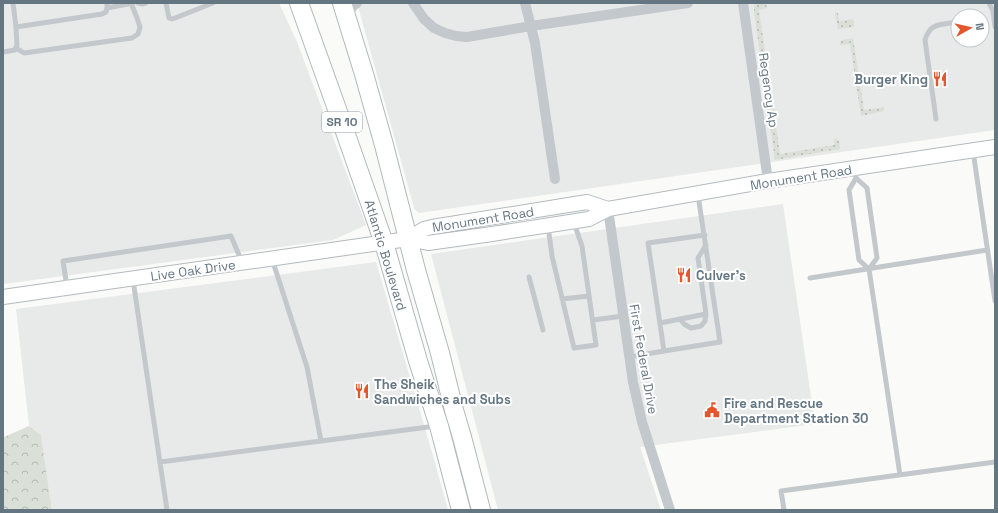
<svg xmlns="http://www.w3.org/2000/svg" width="998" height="513" font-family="'Space Grotesk',sans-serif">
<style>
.built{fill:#e8e9e9;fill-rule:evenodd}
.grass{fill:url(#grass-dots)}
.forest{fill:url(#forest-crowns)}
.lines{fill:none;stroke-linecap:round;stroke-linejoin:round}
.secondary-casing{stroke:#b3babf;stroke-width:16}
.highway-casing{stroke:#b4b9bd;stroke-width:20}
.lane{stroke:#c3c8cc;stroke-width:5}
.street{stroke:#c3c8cc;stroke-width:10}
.secondary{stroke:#fff;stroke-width:14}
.highway{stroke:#fff;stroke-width:18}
.labels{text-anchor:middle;stroke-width:4;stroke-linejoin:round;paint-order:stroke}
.shield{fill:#fff;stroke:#939fa8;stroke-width:1}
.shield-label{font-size:12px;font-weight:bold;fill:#657683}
.poi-label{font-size:13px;font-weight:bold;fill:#657683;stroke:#fff;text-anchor:start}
.street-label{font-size:13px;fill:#657683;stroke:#fff}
</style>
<defs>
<pattern id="grass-dots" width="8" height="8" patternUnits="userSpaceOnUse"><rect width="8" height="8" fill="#dadfd7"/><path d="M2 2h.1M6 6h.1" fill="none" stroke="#b4b9b4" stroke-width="1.8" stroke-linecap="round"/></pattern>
<pattern id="forest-crowns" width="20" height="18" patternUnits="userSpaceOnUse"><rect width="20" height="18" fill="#dadfd7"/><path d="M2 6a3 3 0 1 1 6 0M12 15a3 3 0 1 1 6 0" fill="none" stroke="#b4b9b4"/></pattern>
</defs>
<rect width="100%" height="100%" fill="#fafaf8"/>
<path class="built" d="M3 3H279L297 42 366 225 333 240 4 284 3 272Z
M357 3H995V130L419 213 414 209 413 204ZM958 16H982V40H958Z
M783 204 815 424 640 447 661 510H498L431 254Z
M376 262 432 452 448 510H52L41 435 29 426 16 309Z"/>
<path class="grass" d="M756 3H766L767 8 759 10 780 154 834 145V139L839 140 840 149 775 160 754 11V6Z
M836 12 838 13 839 21 853 19 854 27 838 29 835 14Z
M853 38 864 110 884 107V111L861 116 850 44 842 45H840V42L843 40Z"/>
<path class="forest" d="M29 426 41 435 52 510H3V437H4Z"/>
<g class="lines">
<g class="secondary-casing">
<path id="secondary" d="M408 239 424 229 432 227 587 202 608 209
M3 297 408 239 428 243 492 234 589 219 608 209 768 181 995 147"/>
</g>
<g class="highway-casing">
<path id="highway" d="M299 3 342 123 384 243 418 361 439 426 461 510
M342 3 364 74 384 145 416 270 440 353 454 410 462 437 481 510"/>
</g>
<path class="lane" d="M13 3 16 27
M138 3 142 4 146 3
M166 3 169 18 172 19 175 18 213 3
M989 3 993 11 995 27
M107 8 133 3
M16 48 24 53 132 38 138 34 140 27 137 18 131 3
M3 52 15 50 17 45 16 27 102 14 106 12 107 8V3
M936 119 925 40C930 22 942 25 958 22
M973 151 995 301
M854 169 856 178 849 190 859 260 869 269 900 475
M856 178 867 188 877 258 869 269
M698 195 720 342 664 351 648 243 705 235
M548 226 552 256 574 348 596 345 582 246 574 223
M272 259 307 367 321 441
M529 277 543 330
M810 278 987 250
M133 280 167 510
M67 287 63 261 231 236 242 262
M562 299 589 296
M680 319 684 324 691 328 701 326 705 321 706 314
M593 320 623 316
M660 323 706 314 698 258 706 245
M629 357 664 351
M160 462 436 426
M784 510 781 491 995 462"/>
<path class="street" d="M413 3 424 19 434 28 445 33 456 36 467 37 531 26 688 3
M525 3 535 43 555 179
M743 3 768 181
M346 17 353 6 357 3
M608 209 633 382 642 422 670 510"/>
<use href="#secondary" class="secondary"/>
<use href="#highway" class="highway"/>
</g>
<defs>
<g id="restaurant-bare" transform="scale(1.2)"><path d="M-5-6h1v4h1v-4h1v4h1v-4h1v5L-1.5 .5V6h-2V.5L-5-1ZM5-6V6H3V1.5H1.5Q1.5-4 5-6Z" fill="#e4572e" stroke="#fff" stroke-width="2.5" paint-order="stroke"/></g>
<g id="civic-bare" transform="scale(1.2)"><path d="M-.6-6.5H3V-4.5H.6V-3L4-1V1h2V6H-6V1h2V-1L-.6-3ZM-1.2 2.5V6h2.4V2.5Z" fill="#e4572e" stroke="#fff" stroke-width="2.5" paint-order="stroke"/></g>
</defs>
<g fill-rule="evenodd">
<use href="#restaurant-bare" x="940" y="79"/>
<use href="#restaurant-bare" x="684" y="275"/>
<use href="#restaurant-bare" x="362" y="391"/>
<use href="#civic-bare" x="712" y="410"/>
</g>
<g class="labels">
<rect class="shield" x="322" y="112" width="40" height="20" rx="3"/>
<g class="shield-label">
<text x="342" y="126">SR 10</text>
</g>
<g class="poi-label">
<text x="928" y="84" text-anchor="end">Burger King</text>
<text x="696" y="280">Culver's</text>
<text x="374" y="389">The Sheik<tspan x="374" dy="15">Sandwiches and Subs</tspan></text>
<text x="724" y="408">Fire and Rescue<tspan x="724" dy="15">Department Station 30</tspan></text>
</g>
<g class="street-label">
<text transform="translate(769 90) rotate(82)" y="5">Regency Ap</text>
<text transform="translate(801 177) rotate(-9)" y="5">Monument Road</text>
<text transform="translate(483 219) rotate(-9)" y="5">Monument Road</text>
<text transform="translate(386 255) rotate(73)" y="5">Atlantic Boulevard</text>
<text transform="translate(193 270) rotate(-8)" y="5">Live Oak Drive</text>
<text transform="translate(644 359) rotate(80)" y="5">First Federal Drive</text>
</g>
</g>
<rect width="998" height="513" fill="none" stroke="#657683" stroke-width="8"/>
<g transform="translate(970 28) rotate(82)"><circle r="19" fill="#ffffff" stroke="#c1c8cd"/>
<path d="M0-3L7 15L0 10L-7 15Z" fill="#e4572e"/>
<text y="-6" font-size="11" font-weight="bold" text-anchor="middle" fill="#657683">N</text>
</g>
</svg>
